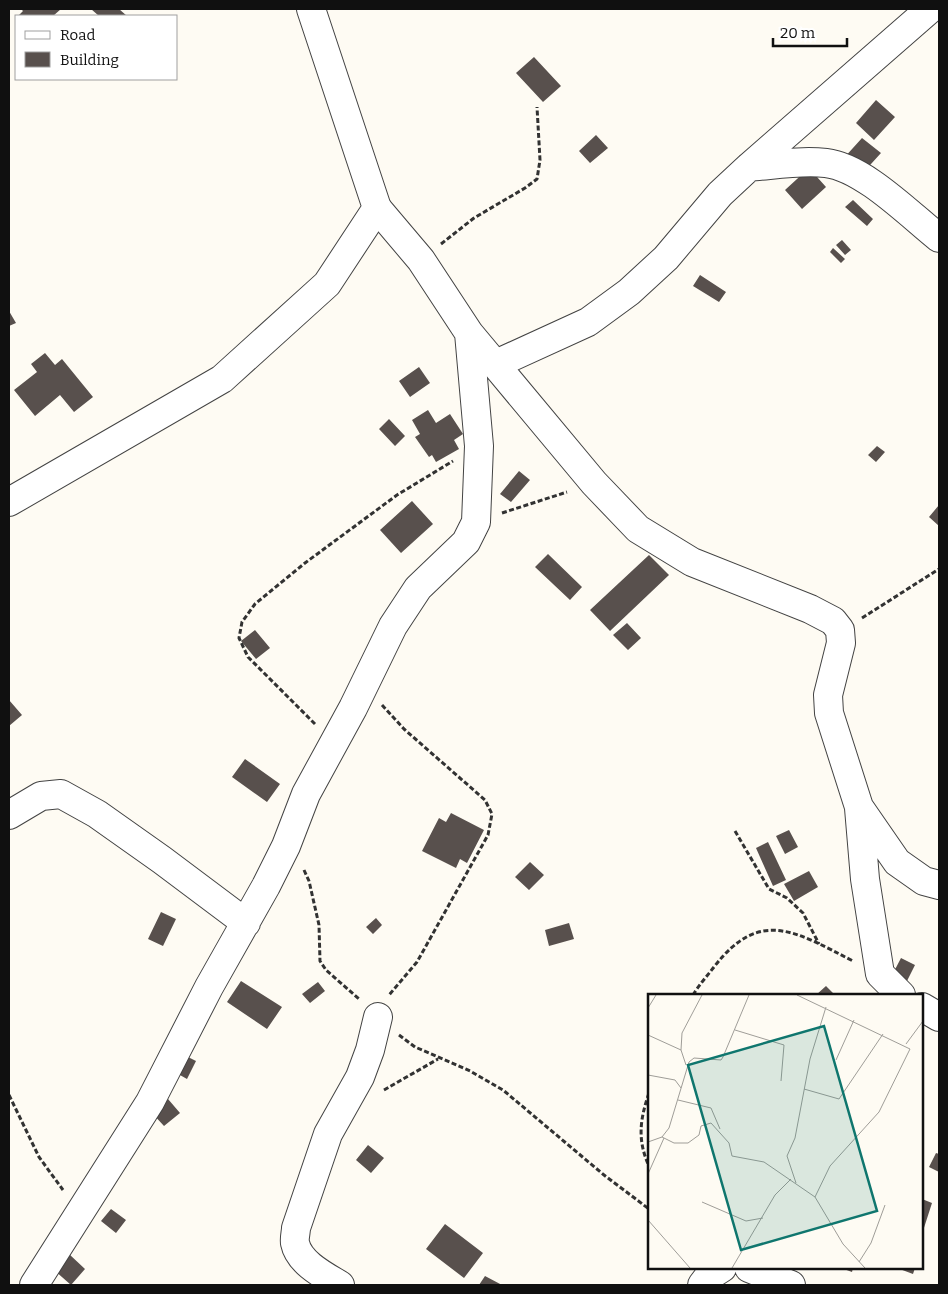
<svg xmlns="http://www.w3.org/2000/svg" width="948" height="1294" font-family="Bitter,serif">
<style>
.building{fill:#58504d}
.lines{fill:none;stroke-linecap:round;stroke-linejoin:round}
.minor-casing{stroke:#434343;stroke-width:30}
.tertiary-casing{stroke:#434343;stroke-width:30}
.path{stroke:#323232;stroke-width:3;stroke-dasharray:5 2.5;stroke-linecap:butt}
.minor{stroke:#fff;stroke-width:28}
.tertiary{stroke:#fff;stroke-width:28}
.inset-road{fill:none;stroke:#9f9d98;stroke-width:1}
.view{fill:#0f766e;fill-opacity:0.15;stroke:#0f766e;stroke-width:2.5}
.inset-edge{fill:none;stroke:#101010;stroke-width:2.5}
</style>
<rect width="100%" height="100%" fill="#fefbf3"/>
<path class="building" d="M21 9H61L53 16H18L23 11Z
M91 9H119L127 16H99Z
M534 57 561 86 543 102 516 73Z
M876 100 895 117 874 140 856 123Z
M596 135 608 148 590 163 579 151Z
M862 138 881 153 861 175 843 159Z
M809 168 826 187 802 209 785 190Z
M853 200 873 219 867 226 845 207Z
M842 240 851 250 845 255 836 245Z
M833 248 845 259 841 263 830 252Z
M700 275 726 292 719 302 693 286Z
M9 311 16 323 9 326Z
M45 353 55 365 62 359 93 397 74 412 60 395 35 416 14 390 37 372 31 364Z
M419 367 430 383 410 397 399 381Z
M428 410 436 423 450 414 463 434 454 440 459 449 436 462 432 455 429 457 415 437 420 434 412 420Z
M389 419 405 436 395 446 379 429Z
M877 446 885 452 876 462 868 455Z
M519 471 530 480 511 502 500 494Z
M412 501 433 524 401 553 380 530Z
M939 505V526L929 517Z
M548 554 582 587 570 600 535 567Z
M649 555 669 575 610 631 590 610Z
M627 623 641 638 628 650 613 635Z
M255 630 270 648 256 659 241 641Z
M9 700 22 715 9 726Z
M245 759 280 784 267 802 232 777Z
M451 813 484 830 467 863 460 859 456 868 422 851 439 818 446 822Z
M789 830 798 847 785 854 776 836Z
M768 842 786 880 773 886 756 848Z
M530 862 544 875 529 890 515 877Z
M809 871 818 887 794 901 784 884Z
M161 912 176 919 163 946 148 939Z
M376 918 382 925 373 934 366 927Z
M569 923 574 939 549 946 545 930Z
M901 958 915 965 902 991 888 983Z
M241 981 282 1007 267 1029 227 1002Z
M318 982 325 991 310 1003 302 994Z
M826 986 835 995H816Z
M180 1053 196 1061 187 1079 171 1070Z
M168 1099 180 1113 164 1126 152 1113Z
M368 1145 384 1158 371 1173 356 1160Z
M936 1153 939 1154V1172L929 1167Z
M922 1199 932 1203 922 1234Z
M111 1209 126 1220 116 1233 101 1221Z
M445 1224 483 1253 464 1278 426 1249Z
M69 1254 85 1269 71 1285 54 1270Z
M841 1268H853L852 1272Z
M897 1268H915L913 1274Z
M485 1276 502 1285H479Z"/>
<g class="lines">
<g class="minor-casing">
<path id="minor" d="M749 167C774 165 800 160 826 163 863 167 910 215 939 238
M377 208 421 260 469 333 594 483 638 529 692 562 810 609 833 621 840 630 841 643 828 695 829 713 859 807 897 862 924 881 939 885
M496 364 588 322 629 292 666 258 720 194 749 167 930 9
M859 808 865 879 880 974 901 995
M9 815 41 796 61 794 97 814 162 860 246 923
M922 1007 939 1017
M749 1268 791 1285
M34 1285 150 1102 209 987 266 886 286 846 306 794 353 708 393 626 418 588 466 542 476 522 479 446 469 333
M340 1285C325 1276 299 1263 295 1243 294 1239 296 1232 296 1228L328 1134 360 1077 370 1050 378 1017
M702 1285 708 1277 722 1268"/>
</g>
<g class="tertiary-casing">
<path id="tertiary" d="M9 502 222 379 327 284 377 208 311 9"/>
</g>
<path class="path" d="M441 244 474 218 525 188 537 179 540 160 537 107
M502 513 567 492
M862 618 939 569
M382 705 404 729 485 800 492 814 488 835 417 962 389 995
M315 724 248 657 239 638 242 622 255 604 305 563 397 495 453 461
M735 831 769 889 787 898 803 913 819 944
M304 870 309 881 319 925 320 961 326 970 359 999
M693 995C699 985 707 976 714 967 760 907 796 932 853 961
M399 1035 415 1047 470 1071 503 1090 604 1175 649 1209
M384 1090 438 1059
M649 1093C640 1119 637 1140 649 1166
M9 1095 39 1157 63 1190"/>
<use href="#minor" class="minor"/>
<use href="#tertiary" class="tertiary"/>
</g>
<g transform="translate(648 994)">
<rect width="275" height="275" fill="#fefbf3"/>
<path class="inset-road" d="M149 1 262 55 231 118 182 172 167 203 195 250 217 274M0 14 8 1M87 36 136 51 133 87M0 41 33 56 38 71M258 50 275 27M33 56 34 39 54 1M188 66 206 26M0 81 27 86 33 94M156 95 191 105 235 40M30 106 63 114 72 135M14 143 26 149H40L51 141 53 132 63 129 81 149 84 162 116 168 167 203M0 148 14 143 21 134 41 68 46 64 73 66 75 63 101 1M0 180 16 144M148 189 139 162 147 144 162 65 178 13M54 208 98 227 115 224M0 226 42 274M211 268 223 249 237 211M84 274 127 201 143 185"/>
<path class="view" d="M176 32 229 217 93 256 40 71Z"/>
<rect width="275" height="275" class="inset-edge"/>
</g>
<rect width="948" height="1294" fill="none" stroke="#101010" stroke-width="20"/>
<rect x="15" y="15" width="162" height="65" fill="#ffffff" stroke="#9f9f9f"/>
<rect x="25" y="31" width="25" height="8" fill="#ffffff" stroke="#9f9f9f"/>
<text x="60" y="40" font-size="15" fill="#101010">Road</text>
<rect x="25" y="52" width="25" height="15" fill="#58504d" stroke="#9f9f9f"/>
<text x="60" y="65" font-size="15" fill="#101010">Building</text>
<path d="M773 38v8h74v-8" fill="none" stroke="#101010" stroke-width="2.5"/>
<text x="780" y="38" font-size="15" fill="#101010" stroke="#ffffff" stroke-width="4" paint-order="stroke">20 m</text>
</svg>
